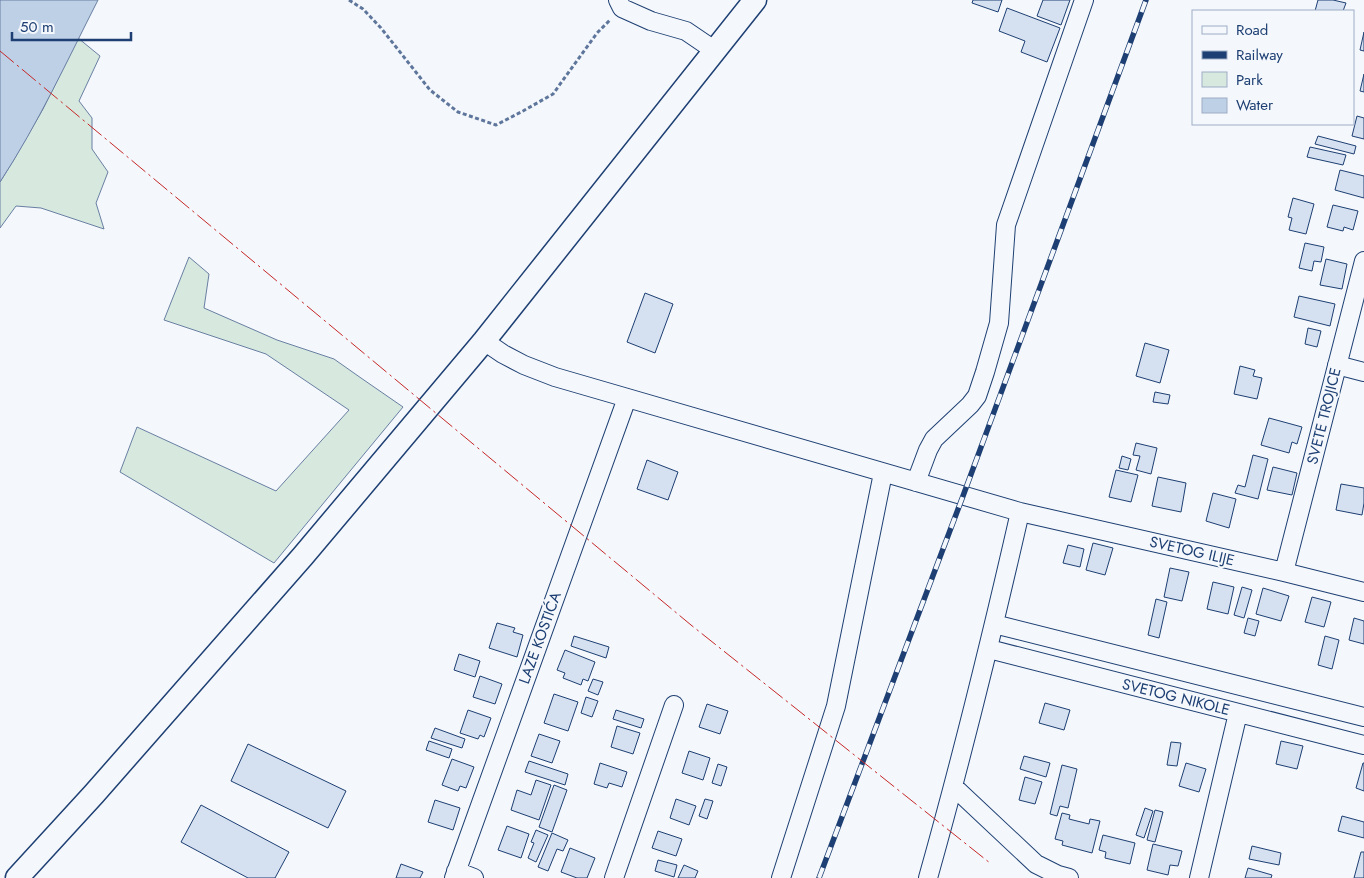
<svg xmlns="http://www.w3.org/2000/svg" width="1364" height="878" font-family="Jost,sans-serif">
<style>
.green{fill:#d7e8df;stroke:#687fa3}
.water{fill:#bed0e5;stroke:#687fa3}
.building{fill:#d5e0f0;stroke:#1d3f73}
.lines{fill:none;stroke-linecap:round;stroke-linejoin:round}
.minor-casing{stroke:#1d3f73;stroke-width:20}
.major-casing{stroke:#1d3f73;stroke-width:25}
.path{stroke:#5e769c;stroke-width:3;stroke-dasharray:4 2.5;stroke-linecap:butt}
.minor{stroke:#f4f7fb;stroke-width:18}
.major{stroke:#f4f7fb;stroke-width:22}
.rail-casing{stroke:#1d3f73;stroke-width:5.5}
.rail{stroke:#f4f7fb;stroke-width:4;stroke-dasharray:11;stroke-linecap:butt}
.power{stroke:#c62828;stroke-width:1;stroke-dasharray:18 4 2.5 4;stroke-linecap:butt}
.labels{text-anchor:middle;stroke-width:4;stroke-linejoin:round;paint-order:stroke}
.street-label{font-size:15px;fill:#1d3f73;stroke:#f4f7fb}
</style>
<rect width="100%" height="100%" fill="#f4f7fb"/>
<path class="green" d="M78 38 100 56 79 101 92 118V149L108 172 96 203 104 229 41 208 16 206 0 228V182L13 161 43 109Z
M189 257 209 274 204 308 277 340 334 359 361 378 403 407 274 563 120 472 137 427 276 491 349 410 266 354 164 320Z"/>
<path class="water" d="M0 0H98C67 61 38 124 0 182Z"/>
<path class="building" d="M973 0H1002L998 12 972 3Z
M1043 0H1070L1061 25 1037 16Z
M1318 0H1333L1346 3 1343 11H1315Z
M1007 8 1060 28 1047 62 1021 52 1025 41 999 31Z
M1364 32V51L1360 50Z
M1364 74V92L1360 91Z
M1357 116 1364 118V139L1352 136Z
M1318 136 1356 146 1354 154 1315 144Z
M1310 147 1346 155 1343 165 1307 157Z
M1340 170 1364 176V198L1335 190Z
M1293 198 1314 204 1306 234 1289 230 1292 218 1288 217Z
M1333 205 1358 211 1353 230 1344 227 1343 231 1327 227Z
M1305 243 1324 247 1321 262 1314 261 1312 271 1299 268Z
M1326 259 1347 264 1342 289 1320 285Z
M645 293 673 304 655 353 627 342Z
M1299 296 1335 304 1330 326 1294 317Z
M1308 328 1321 331 1317 347 1305 344Z
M1145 343 1169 350 1160 383 1136 376Z
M1240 366 1255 370 1253 376 1262 378 1257 399 1234 394Z
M1155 392 1170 395 1168 404 1153 402Z
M1269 418 1302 427 1297 444 1292 442 1289 453 1261 445Z
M1136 443 1157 448 1151 474 1136 470 1140 456 1133 455Z
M1253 455 1268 459 1258 499 1235 493 1238 485 1245 487Z
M1122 456 1131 459 1128 470 1119 468Z
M647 460 678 472 668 500 637 489Z
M1273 467 1297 473 1292 495 1267 490Z
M1116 470 1138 475 1131 502 1109 497Z
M1158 477 1186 483 1181 512 1152 506Z
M1341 484 1364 488V503L1362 515 1336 510Z
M1213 493 1236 499 1229 528 1206 521Z
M1093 543 1113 548 1105 575 1086 570Z
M1068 545 1084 549 1080 567 1063 563Z
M1170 568 1189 572 1182 601 1164 597Z
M1213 582 1234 587 1228 614 1207 609Z
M1242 587 1252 590 1244 618 1234 615Z
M1263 588 1289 596 1281 621 1256 614Z
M1312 597 1331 602 1324 627 1305 622Z
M1156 599 1167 602 1159 638 1148 635Z
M1248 618 1259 621 1255 636 1244 633Z
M1354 618 1364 621V644L1349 640Z
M497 623 515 628 513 632 523 635 517 657 489 648Z
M574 636 609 647 606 658 571 646Z
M1325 636 1339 640 1332 669 1318 665Z
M565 650 595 662 588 681 583 679 581 685 563 678 565 673 557 670Z
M459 654 480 661 475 677 454 670Z
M480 676 502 684 495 704 473 697Z
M593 679 603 682 598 695 588 691Z
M554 694 578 702 568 731 544 723Z
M586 697 598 701 592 717 581 713Z
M1045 703 1070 710 1064 730 1039 723Z
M707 704 728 711 720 734 699 727Z
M468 710 491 718 484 737 480 735 478 739 460 733Z
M616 710 644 719 641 728 613 719Z
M617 726 640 733 633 754 611 747Z
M435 728 465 739 462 748 431 738Z
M539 734 560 741 552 763 531 756Z
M429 741 452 749 449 758 426 750Z
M1281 741 1303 746 1297 769 1276 764Z
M1171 742 1181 743 1177 766 1167 765Z
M248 744 346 791 328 828 231 781Z
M689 751 710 758 703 780 682 773Z
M1024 756 1050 763 1046 777 1020 769Z
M452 759 474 767 466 788 460 786 458 791 442 785Z
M529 761 568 774 565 785 525 772Z
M600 763 627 772 622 787 609 783 607 788 594 784Z
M1186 763 1206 769 1199 792 1179 786Z
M1363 763H1364V791L1356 788Z
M718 764 727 767 721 786 712 783Z
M1062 765 1077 769 1068 808 1060 806 1057 816 1050 814Z
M1025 777 1042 782 1035 804 1019 800Z
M536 780 551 785 539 820 511 810 517 790 531 795Z
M554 785 567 790 552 832 539 827Z
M676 799 696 806 689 825 670 818Z
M705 799 713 801 707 819 699 816Z
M435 800 460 808 453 830 428 822Z
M201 805 289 852 275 878H248L181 842Z
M1145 808 1153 811 1144 838 1136 835Z
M1155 810 1163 812 1155 842 1147 840Z
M1062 813 1070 815 1069 819 1089 824 1090 819 1100 821 1092 853 1062 845 1063 841 1055 839Z
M1342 816 1364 822V838L1338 831Z
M507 826 529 834 521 858 498 850Z
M536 830 548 835 536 862 528 858 534 843 531 842Z
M658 831 682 839 676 856 652 848Z
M552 833 568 840 563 851 557 849 548 871 538 867Z
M1103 835 1135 843 1130 864 1105 858 1106 852 1099 850Z
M1153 844 1182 851 1178 866 1170 865 1168 875 1147 870Z
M1252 846 1281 853 1279 865 1249 859Z
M570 848 595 858 587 878H577L561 872Z
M1361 852H1364V878H1354Z
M658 860 677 865 674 877 655 871Z
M401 864 423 872 420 878H396Z
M684 865 698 871 695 878H678Z
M1248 868 1272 875 1271 878H1245Z"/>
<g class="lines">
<g class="minor-casing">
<path id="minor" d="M618 0 622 8 651 21 686 31 714 50
M484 341 503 354 524 365 555 377 1020 512 1284 572 1364 592
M1337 365 1364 372
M916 482 928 450 934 439 970 405 977 396 985 372 999 323 1006 225 1084 0
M1284 572 1364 261
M994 624 1364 717
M989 649 1364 745
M954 787 1036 864 1058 875 1069 878
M456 871 474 878
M454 878 627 398
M614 878 674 705
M781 878 836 706 883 473
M928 878C962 757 992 635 1020 512
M1199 878 1238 713"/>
</g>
<g class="major-casing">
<path id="major" d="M17 878 94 794 303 556 484 341 755 0"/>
</g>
<path class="path" d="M349 0 363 9 381 28 430 90 458 112 496 125 523 111 553 94 597 33 611 19"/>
<use href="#minor" class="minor"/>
<use href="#major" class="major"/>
<g class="rail-casing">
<path id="rail" d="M819 878 963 496 1146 0"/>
</g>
<use href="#rail" class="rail"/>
<path class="power" d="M0 51 691 625 990 863"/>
</g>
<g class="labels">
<g class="street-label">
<text transform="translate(1324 416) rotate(-76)" y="5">SVETE TROJICE</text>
<text transform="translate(1192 551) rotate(13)" y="5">SVETOG ILIJE</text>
<text transform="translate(540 638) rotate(-70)" y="5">LAZE KOSTIĆA</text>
<text transform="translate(1176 697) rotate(14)" y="5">SVETOG NIKOLE</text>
</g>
</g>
<rect x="1192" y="10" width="162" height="115" fill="#f4f7fb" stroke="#9eadc5"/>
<rect x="1202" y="26" width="25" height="8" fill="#f4f7fb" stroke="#9eadc5"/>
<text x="1236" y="35" font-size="15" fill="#1d3f73">Road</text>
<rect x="1202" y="51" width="25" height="8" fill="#1d3f73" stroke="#9eadc5"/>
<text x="1236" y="60" font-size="15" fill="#1d3f73">Railway</text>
<rect x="1202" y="72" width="25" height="15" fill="#d7e8df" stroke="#9eadc5"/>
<text x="1236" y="85" font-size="15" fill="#1d3f73">Park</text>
<rect x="1202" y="98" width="25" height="15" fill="#bed0e5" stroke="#9eadc5"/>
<text x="1236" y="110" font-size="15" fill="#1d3f73">Water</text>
<path d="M12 32v8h119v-8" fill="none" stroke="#1d3f73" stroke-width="2.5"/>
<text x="20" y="32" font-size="15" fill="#1d3f73" stroke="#f4f7fb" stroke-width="4" paint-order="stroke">50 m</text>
</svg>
